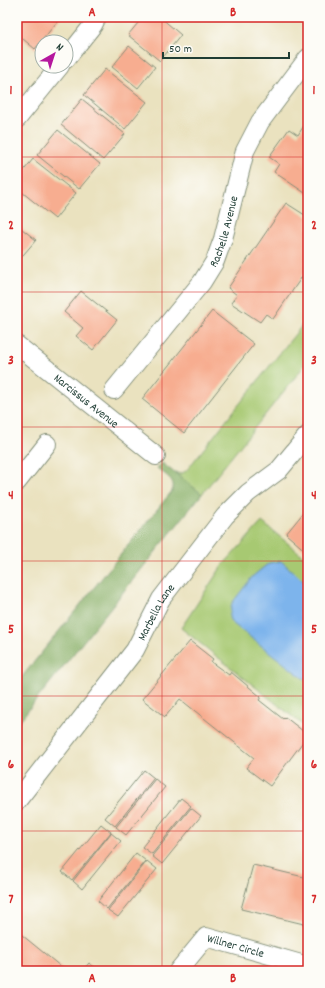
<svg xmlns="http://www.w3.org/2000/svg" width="325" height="988" font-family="Dekko,sans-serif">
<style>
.green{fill:#a7c972;stroke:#638353}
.forest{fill:#85ad64;stroke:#52754c}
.water{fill:#7db4ec;stroke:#4e7890}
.building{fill:#f7ad90}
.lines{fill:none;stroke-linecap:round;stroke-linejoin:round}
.street-casing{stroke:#84907a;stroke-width:20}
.street{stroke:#fff;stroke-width:18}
.grid{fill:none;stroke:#d62828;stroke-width:1;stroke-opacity:0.55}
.labels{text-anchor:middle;stroke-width:4;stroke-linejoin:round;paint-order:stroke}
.street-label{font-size:12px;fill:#1f3d34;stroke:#fdfcf7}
.neatline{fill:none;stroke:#d62828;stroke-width:1.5}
.grid-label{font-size:13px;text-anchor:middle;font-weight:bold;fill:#d62828}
</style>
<rect width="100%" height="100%" fill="#fdfcf7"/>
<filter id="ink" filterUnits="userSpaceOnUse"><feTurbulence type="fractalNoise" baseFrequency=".025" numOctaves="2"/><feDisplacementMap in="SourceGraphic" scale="8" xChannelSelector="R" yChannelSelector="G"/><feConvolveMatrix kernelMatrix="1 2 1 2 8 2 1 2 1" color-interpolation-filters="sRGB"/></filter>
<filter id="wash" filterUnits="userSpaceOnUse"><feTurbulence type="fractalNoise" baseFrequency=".012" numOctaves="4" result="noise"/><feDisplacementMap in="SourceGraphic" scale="16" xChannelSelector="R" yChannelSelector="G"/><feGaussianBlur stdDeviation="0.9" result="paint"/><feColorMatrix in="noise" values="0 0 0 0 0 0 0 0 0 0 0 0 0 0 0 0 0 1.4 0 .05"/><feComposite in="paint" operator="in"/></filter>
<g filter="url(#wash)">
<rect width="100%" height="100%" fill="#eae2bf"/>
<path class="green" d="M308 318V361L202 494 173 471 180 474 186 471Z
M262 522 308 560V729L181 628 222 566Z"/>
<path class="forest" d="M162 463 202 494 17 724V683L172 491C177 480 165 475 157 468Z"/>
<path class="water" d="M281 561 308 585V682L232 623 229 618 232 603 253 576 269 563Z"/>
<g id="blocks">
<path class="building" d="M20 17H61L35 49 17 34V20Z
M143 17H160L181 35 160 61 128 35Z
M129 46 155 67 138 88 112 67Z
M105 69 147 102 125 129 84 95Z
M82 99 125 134 103 160 61 125Z
M305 124 308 126V195L274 172 279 164 269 157 289 129 298 135Z
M58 130 100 164 79 189 37 155Z
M33 159 76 193 55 219 17 188V179Z
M286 203 308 217V268L273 319 266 314 260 322 231 303 237 295 228 288Z
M17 225 36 240 17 262Z
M81 291 117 320 93 350 76 336 83 328 64 312Z
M212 311 254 344 184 433 142 399Z
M308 507V553L286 534Z
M190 641 213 659 211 662 229 675 231 672 261 697 259 700 283 719 285 717 308 735 270 786 246 768 254 758 180 699 165 717 142 699Z
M144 770 154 778 115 826 105 818Z
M155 779 165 787 126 835 116 827Z
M181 798 191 806 152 854 142 847Z
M191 808 201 816 162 864 152 856Z
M101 824 111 832 72 880 62 872Z
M111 833 121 841 82 889 73 881Z
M136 853 146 861 107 909 98 901Z
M147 861 157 869 118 917 108 910Z
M253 865 308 878V925L241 909Z
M17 931 66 971H17Z
M89 963 99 971H82Z"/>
</g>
</g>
<g filter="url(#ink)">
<use href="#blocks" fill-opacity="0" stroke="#84907a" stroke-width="1"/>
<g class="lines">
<g class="street-casing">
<g id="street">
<path d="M66 59 93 25 97 17"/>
<path d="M17 119 60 66"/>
<path id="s1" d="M17 345 156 456"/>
<path id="s2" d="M114 390 202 282 215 261 223 239 245 151 260 122 308 58"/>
<path d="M17 482 47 444"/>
<path id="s3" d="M17 801 135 650 161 599 225 516 248 493 279 470 308 435"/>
<path id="s4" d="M178 971 206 937 308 966"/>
</g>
</g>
<use href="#street" class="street"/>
</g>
</g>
<path class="grid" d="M162 17V971M17 157H308M17 292H308M17 427H308M17 561H308M17 696H308M17 831H308"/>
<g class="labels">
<g class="street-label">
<text dy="4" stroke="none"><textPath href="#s2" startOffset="195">Rachelle Avenue</textPath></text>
<text dy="4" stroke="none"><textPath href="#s1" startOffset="89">Narcissus Avenue</textPath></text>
<text dy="4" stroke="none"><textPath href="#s3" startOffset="235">Marbella Lane</textPath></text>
<text dy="4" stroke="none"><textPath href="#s4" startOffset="75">Willner Circle</textPath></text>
</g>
</g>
<rect width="325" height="988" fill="none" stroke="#fdfcf7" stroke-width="44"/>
<g transform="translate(54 54) rotate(39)"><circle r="19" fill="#fdfcf7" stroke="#a4b0a9"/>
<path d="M0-3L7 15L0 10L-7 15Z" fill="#b5179e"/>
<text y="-6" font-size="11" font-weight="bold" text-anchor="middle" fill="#1f3d34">N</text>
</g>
<path d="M163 52v6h126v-6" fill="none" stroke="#1f3d34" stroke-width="2"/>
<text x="169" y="52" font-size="12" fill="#1f3d34" stroke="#fdfcf7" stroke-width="3" paint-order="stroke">50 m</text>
<rect x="22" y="22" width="281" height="944" class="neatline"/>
<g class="grid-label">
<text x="92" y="16">A</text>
<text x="233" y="16">B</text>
<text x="11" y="94">1</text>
<text x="314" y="94">1</text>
<text x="11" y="229">2</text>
<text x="314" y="229">2</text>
<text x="11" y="364">3</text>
<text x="314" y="364">3</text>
<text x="11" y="499">4</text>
<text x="314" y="499">4</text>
<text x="11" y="633">5</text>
<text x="314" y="633">5</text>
<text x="11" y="768">6</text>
<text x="314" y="768">6</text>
<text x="11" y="903">7</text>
<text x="314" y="903">7</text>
<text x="92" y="982">A</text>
<text x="233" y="982">B</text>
</g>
</svg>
